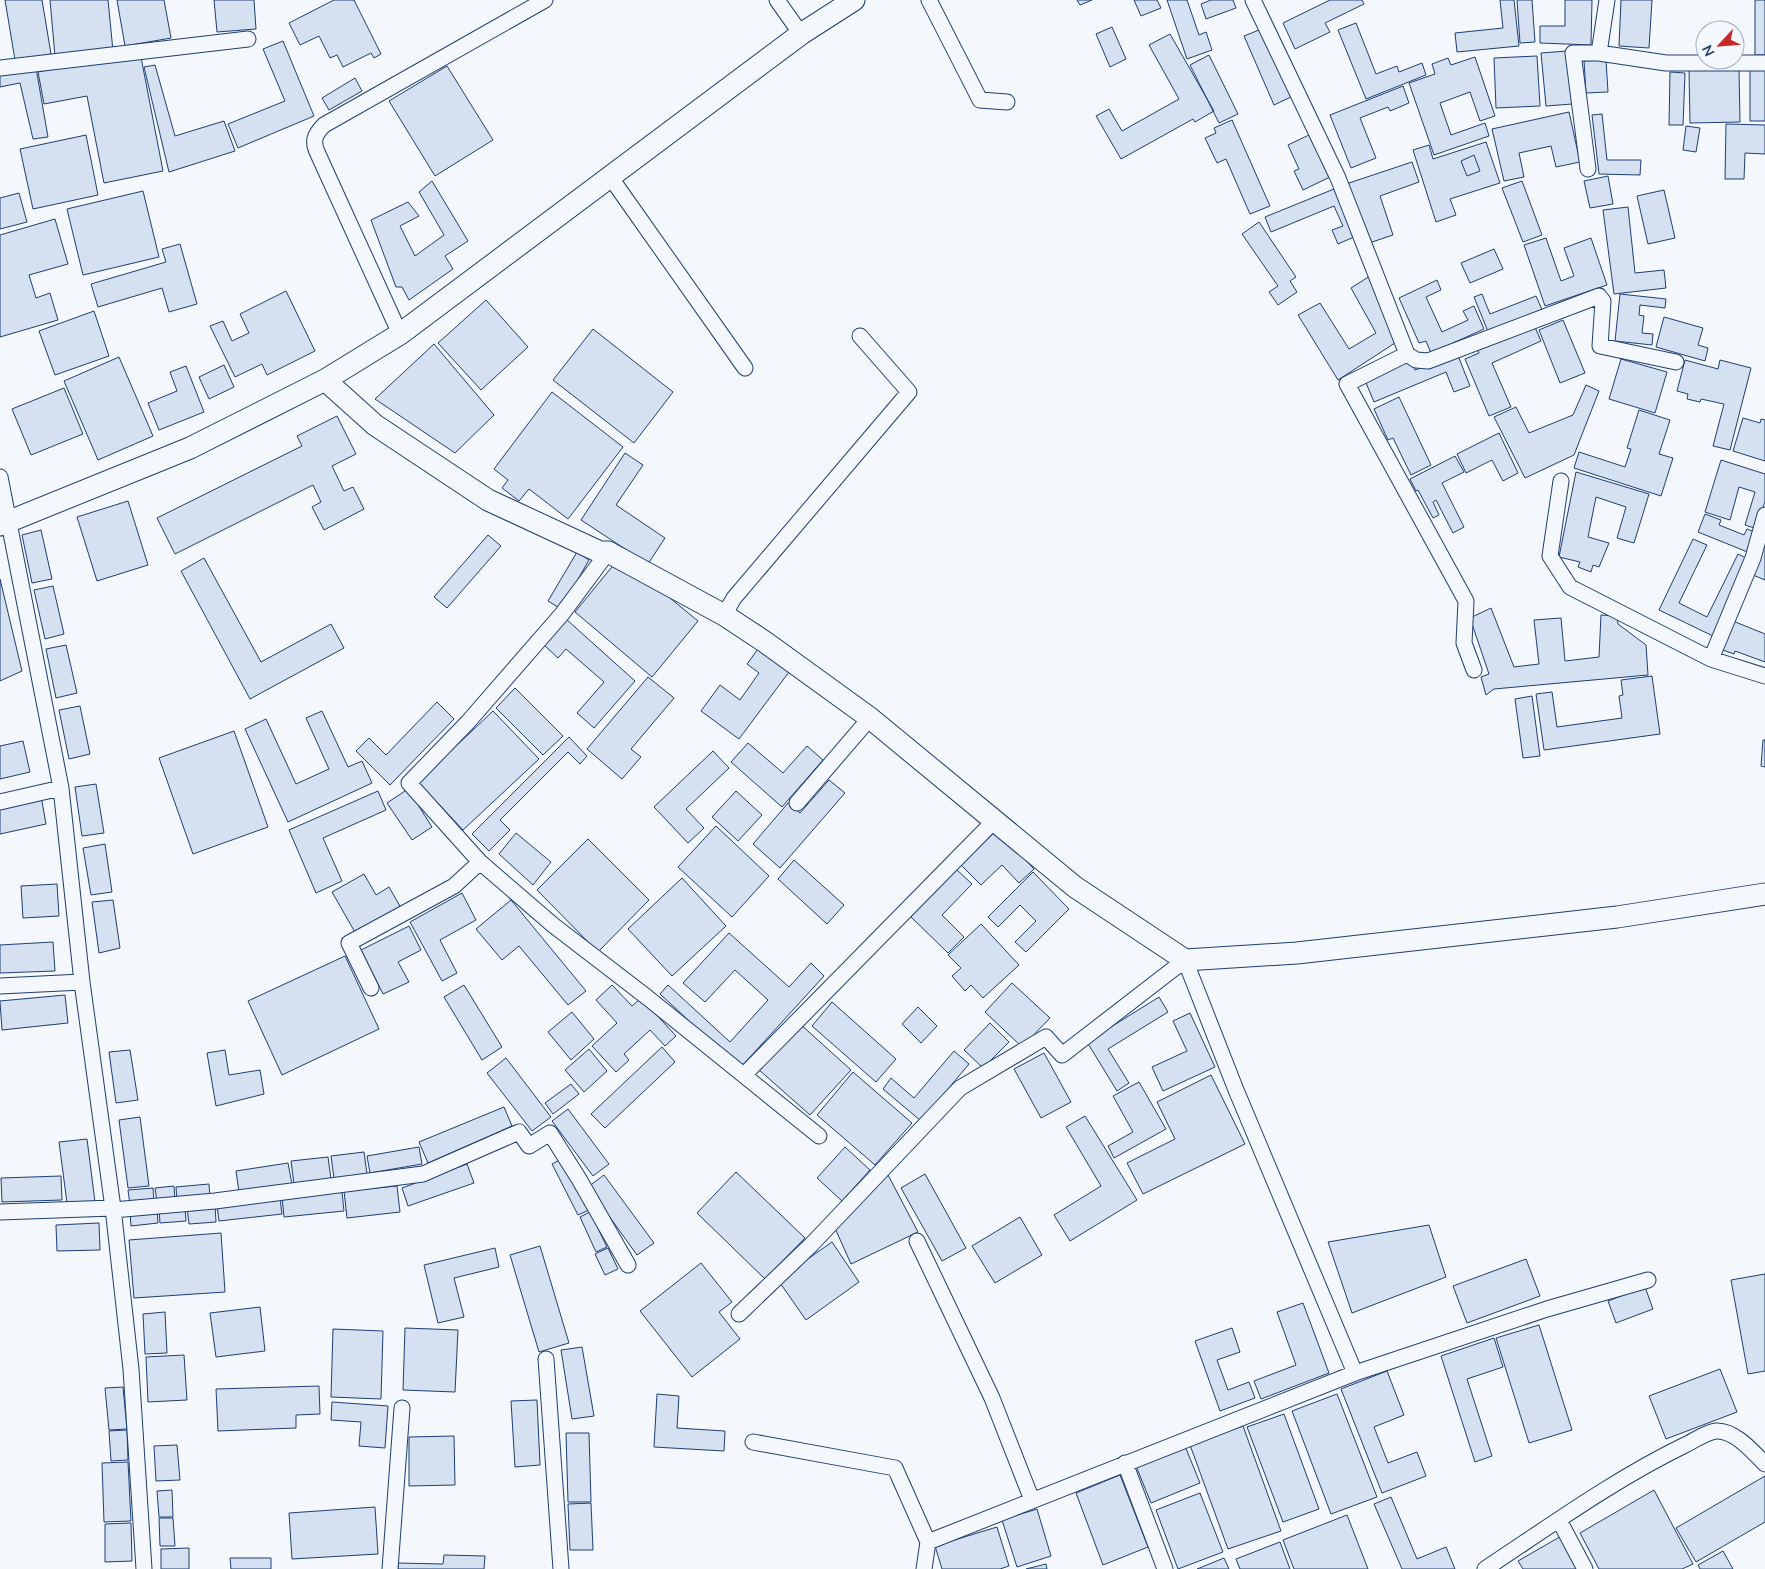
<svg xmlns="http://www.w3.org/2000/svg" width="1765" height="1569" font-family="'Nunito Sans',sans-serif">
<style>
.building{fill:#d5e0f0;stroke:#1d3f73}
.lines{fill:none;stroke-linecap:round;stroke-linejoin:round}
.street-casing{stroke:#1d3f73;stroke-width:17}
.secondary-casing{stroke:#1d3f73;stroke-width:23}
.street{stroke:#f4f7fb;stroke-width:15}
.secondary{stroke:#f4f7fb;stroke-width:21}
</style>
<rect width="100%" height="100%" fill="#f4f7fb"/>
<path class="building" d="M5 0H42L51 54 15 60Z
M50 0H108L113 51 55 56Z
M117 0H164L171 38 125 46Z
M214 0H254L256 29 217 32Z
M334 0H354L381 54 374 58 371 53 343 67 337 55 330 58 319 36 300 45 289 23Z
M1077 0H1092L1080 5Z
M1134 0H1157L1161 8 1141 16Z
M1167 0H1187L1199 35 1206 32 1212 50 1187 59Z
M1211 0H1233L1236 8 1206 19 1201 4Z
M1330 0H1362L1364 4 1325 23 1330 32 1295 49 1283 23Z
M1500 0H1514L1519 46 1457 52 1455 33 1503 28Z
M1517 0H1532L1535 42 1520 43Z
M1565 0H1592L1591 45 1540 43V26H1565Z
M1621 0H1652L1649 48 1619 46Z
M1755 0H1765V55H1755Z
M1356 23 1376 74 1397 66 1399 72 1422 63 1426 75 1366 99 1338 30Z
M1112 27 1126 59 1110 67 1096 34Z
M1264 28 1293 96 1274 105 1244 36Z
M1170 34 1214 111 1195 122 1193 119 1121 159 1096 116 1109 109 1122 131 1179 99 1149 45Z
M283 41 314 116 238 148 228 124 285 101 263 49Z
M1567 51 1572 104 1546 106 1541 53Z
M140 52 163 171 104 183 87 96 44 104 38 72Z
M1209 55 1238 114 1219 123 1190 65Z
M1537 56 1540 106 1496 108 1494 58Z
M1475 57 1495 116 1480 121 1470 92 1440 103 1451 135 1485 123 1489 136 1434 155 1409 83 1435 74 1432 64 1448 58 1451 65Z
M1606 60 1608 92 1586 93 1584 61Z
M155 65 175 136 224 121 235 151 169 172 144 67Z
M447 66 493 140 435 176 389 101Z
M36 68 48 137 33 139 20 83 0 87V73Z
M1750 68H1765V121H1750Z
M1739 69 1740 122 1690 123 1689 70Z
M1670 72 1685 73 1683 125H1669Z
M355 78 362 91 329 110 322 98Z
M1403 86 1409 103 1390 111 1388 107 1360 118 1376 158 1351 168 1330 115Z
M1569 112 1580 162 1556 167 1551 146 1519 153 1524 177 1504 181 1492 129Z
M1602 114 1607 160H1641L1640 175 1599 174 1592 115Z
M1232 120 1270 206 1250 214 1226 159 1217 163 1205 138 1216 133 1214 128Z
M1726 124 1765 125V154L1745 153 1744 179H1725Z
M1686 126 1700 128 1696 152 1683 150Z
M1311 134 1332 176 1303 190 1294 171 1299 169 1288 145Z
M86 135 98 195 33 209 20 149Z
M1486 142 1500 183 1450 199 1456 215 1436 222 1413 150 1429 145 1433 159Z
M1474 155 1480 171 1467 176 1461 161Z
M1412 162 1419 182 1380 196 1393 235 1366 244 1346 184Z
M1608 176 1613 204 1590 208 1584 181Z
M432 181 468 241 445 256 453 269 409 300 402 287H396L371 220 408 202 419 216 400 226 415 256 444 235 419 192Z
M1522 181 1542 235 1523 242 1502 188Z
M1334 189 1354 237 1338 244 1332 230 1343 226 1334 206 1271 232 1265 217Z
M1664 190 1675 238 1648 244 1637 196Z
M143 191 159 257 83 275 67 209Z
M19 193 27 222 0 229V198Z
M1628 207 1635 273 1664 270 1666 288 1614 294 1603 210Z
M55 219 68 264 29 275 36 298 50 293 58 320 0 337V235Z
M1259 222 1296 277 1290 281 1297 292 1278 305 1269 292 1278 286 1242 234Z
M1546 238 1561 281 1574 276 1564 248 1591 238 1607 285 1545 306 1524 245Z
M180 244 197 304 169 312 162 288 98 307 91 284 166 262 162 249Z
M1494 249 1503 269 1470 283 1461 263Z
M1370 276 1398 341 1338 380 1298 315 1320 303 1349 349 1376 333 1351 288Z
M1437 280 1441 290 1426 297 1442 332 1468 320 1463 311 1474 306 1484 329 1431 353 1426 341 1419 343 1399 298Z
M286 291 315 351 267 375 262 364 235 377 210 326 223 321 232 341 249 333 240 314Z
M1482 294 1490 314 1536 296 1543 312 1489 334 1474 297Z
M1620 294 1666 299 1665 308 1640 305 1639 315 1644 316 1642 333 1653 334 1652 345 1615 341Z
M486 300 528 347 481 390 438 343Z
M94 311 109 356 55 375 39 331Z
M1664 317 1703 328 1698 345 1708 348 1705 361 1656 347Z
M1563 320 1585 373 1560 383 1539 330Z
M1534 325 1541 341 1492 363 1511 407 1489 416 1465 359 1479 353 1477 349Z
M593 329 673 392 634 443 553 380Z
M434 344 494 415 455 453 375 399Z
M1457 353 1470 386 1454 392 1446 372 1374 402 1364 378 1410 359 1415 370Z
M119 357 153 436 98 460 64 381Z
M1621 359 1667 372 1655 413 1609 399Z
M1685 360 1718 369 1720 360 1751 368 1730 450 1713 446 1724 404 1701 399 1700 402 1687 399 1688 394 1677 391Z
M224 365 234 387 209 399 199 377Z
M186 366 204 412 159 430 148 403 177 391 170 372Z
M1586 385 1599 391 1574 455 1525 478 1494 417 1516 407 1529 433 1573 415Z
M64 388 83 434 31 455 12 409Z
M552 392 623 447 568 519 529 489 519 501 502 488 508 480 494 469Z
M1399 397 1431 465 1411 475 1393 438 1388 440 1374 409Z
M1639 410 1670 420 1659 454 1673 458 1661 496 1574 468 1579 452 1625 467 1631 449 1627 448Z
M337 416 356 454 332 466 344 491 353 487 364 509 324 530 312 507 321 502 313 485 175 554 157 518 302 446 297 436Z
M1743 418 1760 423 1761 419 1765 420V461L1733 451Z
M1499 433 1518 473 1503 481 1492 460 1466 473 1457 454Z
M625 453 643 465 616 505 665 538 648 564 581 520Z
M1455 456 1464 472 1442 483 1464 527 1453 533 1436 500 1433 502 1439 515 1433 518 1418 490 1416 491 1410 479Z
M1721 460 1765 474V501L1757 529 1745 525 1755 492 1739 487 1730 520 1705 512Z
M1576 472 1649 494 1634 543 1617 538 1626 507 1596 497 1588 537 1609 543 1599 567 1593 565 1591 572 1578 567 1580 562 1559 557Z
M128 501 148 565 97 581 77 517Z
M1705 514 1721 520 1719 525 1744 535 1747 529 1757 533 1750 553 1698 532Z
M41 530 52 579 32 583 22 535Z
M488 535 501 546 447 608 434 597Z
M1693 539 1707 545 1679 603 1707 617 1738 554 1750 560 1713 636 1659 610Z
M1765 545V580L1753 575Z
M577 552 589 560 561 609 548 601Z
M620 557 698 621 652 677 575 612Z
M204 558 261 662 331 624 344 648 250 699 181 571Z
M0 579 22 671 0 681Z
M53 586 64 634 45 639 34 590Z
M1491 608 1514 667 1539 664 1534 620 1561 618 1565 661 1599 657 1601 615 1617 616 1618 624 1646 645 1648 675 1494 689 1486 695 1481 677 1489 674 1470 618Z
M566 619 635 681 594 728 577 713 604 682 566 649 558 658 544 645Z
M1733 621 1765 634V662L1735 651 1734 654 1723 650Z
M66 645 77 693 56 698 46 649Z
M758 649 789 672 739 739 701 711 720 685 740 700 759 673 747 664Z
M1652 676 1660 734 1544 750 1536 694 1552 692 1557 727 1622 718 1619 696 1623 695 1621 680Z
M648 677 674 698 631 749 641 757 622 779 587 749Z
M515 688 563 736 543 755 496 708Z
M1532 696 1540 756 1523 758 1515 699Z
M437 702 454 719 390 785 356 751 369 738 386 755Z
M80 706 90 754 69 759 59 710Z
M322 711 348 767 362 761 372 783 288 822 245 729 266 719 296 784 329 769 306 718Z
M493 711 539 759 463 830 418 782Z
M234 731 268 827 193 854 159 758Z
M569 737 587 756 580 764 568 752 500 820 510 830 489 851 472 834Z
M1763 740H1765V767L1761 766Z
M23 741 30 772 0 779V746Z
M748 743 783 773 807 746 823 760 782 807 731 762Z
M713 751 729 768 686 809 704 828 688 843 654 807Z
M829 780 845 793 780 868 753 844 788 803 800 813Z
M96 784 104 833 82 836 75 787Z
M408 789 432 827 412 840 387 803Z
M378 791 386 810 323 838 342 881 316 893 289 830Z
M736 791 762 815 738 841 712 817Z
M41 796 46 824 0 834V805Z
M716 826 769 876 732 917 678 867Z
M997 830 1034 869 1019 883 1002 865 981 885 960 864Z
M516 833 551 862 533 885 499 854Z
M588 839 649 900 598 952 537 890Z
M105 844 112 892 91 895 83 848Z
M794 860 844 905 827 924 778 879Z
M956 869 972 884 942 915 964 937 948 953 910 916Z
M1033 872 1069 909 1026 952 1015 942 1036 921 1020 905 998 927 988 917Z
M364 874 376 895 389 887 401 908 356 934 332 892Z
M682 878 726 926 672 976 628 929Z
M57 884 59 916 23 918 21 886Z
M462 893 476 920 440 940 457 973 442 981 410 922Z
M113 900 120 948 99 953 92 902Z
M511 900 586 991 568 1005 519 946 502 960 476 929Z
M981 924 1019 965 983 998 971 985 965 991 952 976 961 968 948 955Z
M409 926 421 950 398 962 409 982 383 994 361 950Z
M729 933 789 987 811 963 824 976 740 1068 660 994 668 985 730 1042 768 1000 735 970 705 1002 683 983Z
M53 942 55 971 0 973V945Z
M345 956 379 1029 282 1075 248 1001Z
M1012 983 1050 1018 1022 1047 985 1012Z
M464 985 502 1047 482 1060 444 997Z
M612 985 632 1006 641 998 676 1036 665 1046 650 1030 624 1054 629 1060 616 1072 592 1046 617 1023 596 1000Z
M65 995 68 1023 2 1030 0 1001Z
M1159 997 1168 1012 1108 1049 1129 1083 1117 1091 1087 1042Z
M832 1002 896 1059 876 1082 812 1026Z
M918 1007 937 1026 921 1043 902 1024Z
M572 1012 594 1039 571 1060 548 1032Z
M1190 1013 1215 1067 1163 1091 1152 1067 1187 1051 1173 1021Z
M799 1023 851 1070 810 1115 758 1069Z
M990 1023 1009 1042 983 1068 964 1050Z
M662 1047 675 1062 605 1128 591 1114Z
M589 1049 607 1071 584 1092 565 1070Z
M130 1050 138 1100 116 1103 109 1052Z
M225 1050 229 1075 260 1070 264 1094 216 1106 207 1053Z
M954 1051 969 1064 921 1121 883 1089 891 1078 914 1098Z
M1044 1053 1071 1102 1041 1118 1014 1069Z
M506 1058 551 1117 532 1131 487 1073Z
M853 1072 912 1123 875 1165 817 1115Z
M1211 1075 1245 1144 1143 1194 1127 1163 1175 1139 1157 1102Z
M1139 1082 1166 1129 1114 1158 1108 1146 1133 1132 1113 1096Z
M571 1084 579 1094 553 1114 545 1103Z
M504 1107 512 1126 428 1163 419 1142Z
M568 1109 609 1164 593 1176 552 1121Z
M1085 1116 1137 1200 1070 1241 1054 1215 1101 1186 1066 1127Z
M140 1117 149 1186 128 1188 119 1120Z
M87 1139 95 1202 67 1203 59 1142Z
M419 1147 422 1164 370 1173 367 1156Z
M845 1147 870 1170 842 1201 817 1178Z
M364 1152 367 1174 334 1178 331 1156Z
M328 1157 331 1179 294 1184 291 1161Z
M563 1158 589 1210 578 1215 552 1164Z
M288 1163 292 1184 239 1192 236 1171Z
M467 1164 474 1183 408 1206 402 1188Z
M736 1172 805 1238 765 1279 697 1213Z
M887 1173 918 1232 851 1264 834 1226Z
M925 1174 966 1248 942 1261 901 1188Z
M604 1175 654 1243 637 1255 588 1187Z
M61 1176 62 1200 2 1202 1 1178Z
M209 1184 210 1198 177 1201 176 1187Z
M174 1186 175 1201 157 1202 155 1188Z
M397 1186 400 1212 347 1218 344 1191Z
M153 1188 154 1202 130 1205 128 1190Z
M342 1192 344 1211 284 1217 282 1197Z
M280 1198 282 1214 219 1221 217 1205Z
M215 1205 216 1222 189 1224 187 1207Z
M185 1207 186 1221 160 1223 159 1209Z
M157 1210 158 1223 131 1226 130 1212Z
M590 1212 607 1247 596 1252 580 1217Z
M1020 1217 1042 1255 995 1283 972 1246Z
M99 1223 100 1250 57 1251 56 1225Z
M1429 1225 1446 1277 1352 1313 1328 1242Z
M221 1233 225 1292 134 1298 129 1240Z
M832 1242 859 1282 806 1320 778 1280Z
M540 1246 569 1343 539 1352 510 1255Z
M495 1248 499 1267 454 1278 464 1317 438 1323 424 1265Z
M608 1248 618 1269 605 1275 595 1254Z
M1526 1259 1540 1296 1467 1323 1453 1286Z
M701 1263 732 1302 719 1312 740 1339 692 1377 640 1311Z
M1765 1274V1371L1748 1374 1731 1280Z
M1645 1287 1653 1309 1616 1323 1608 1301Z
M1303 1303 1329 1373 1261 1399 1254 1381 1296 1365 1277 1312Z
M260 1307 265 1351 216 1357 210 1313Z
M165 1312 167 1353 145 1354 143 1314Z
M1539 1325 1572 1430 1529 1443 1496 1338Z
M405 1328 458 1330 455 1392 403 1390Z
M1232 1328 1240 1352 1217 1360 1228 1390 1249 1382 1255 1398 1220 1411 1195 1341Z
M333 1329 383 1331 381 1399 331 1397Z
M1494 1338 1503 1367 1467 1379 1492 1456 1475 1462 1441 1356Z
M582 1347 594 1416 572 1419 561 1350Z
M184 1355 187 1400 148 1402 146 1357Z
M1720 1369 1737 1412 1666 1439 1649 1396Z
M1387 1371 1404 1415 1374 1427 1388 1463 1417 1452 1426 1476 1382 1493 1341 1389Z
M319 1386 320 1414 296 1415V1428L218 1431 216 1389Z
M123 1387 127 1429 109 1430 105 1388Z
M657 1394 679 1396 677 1428 725 1431 724 1451 654 1447Z
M1337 1394 1377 1497 1331 1514 1292 1411Z
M537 1400 540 1465 515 1467 511 1401Z
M332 1402 388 1406 385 1448 359 1446 361 1422 331 1420Z
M1284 1414 1319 1509 1283 1522 1247 1427Z
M1243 1426 1281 1531 1228 1549 1190 1445Z
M127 1430 128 1460 111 1461 109 1431Z
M566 1433H589L591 1502H568Z
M454 1436 455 1485 409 1486V1437Z
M177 1445 180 1480 156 1481 154 1446Z
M1185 1446 1200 1483 1151 1503 1136 1466Z
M128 1462 131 1521 104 1522 102 1463Z
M1120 1475 1148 1547 1103 1565 1076 1493Z
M1765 1476V1522L1696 1562 1676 1528Z
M172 1490 173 1517H159L157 1491Z
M1654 1490 1693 1564 1682 1569H1599L1580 1533Z
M1200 1493 1223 1552 1178 1569 1156 1510Z
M1391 1497 1417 1559 1446 1547 1455 1569H1402L1374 1504Z
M591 1503 593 1550H570L568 1504Z
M375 1507 378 1554 292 1559 289 1513Z
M1037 1509 1051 1556 1017 1567 1002 1520Z
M1347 1515 1368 1569H1294L1283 1540Z
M159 1518H173L175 1546H160Z
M131 1523 132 1561 105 1562V1524Z
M997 1527 1009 1566 1000 1569H942L935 1546Z
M1563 1535 1582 1569H1523L1518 1561Z
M1280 1542 1290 1569H1240L1236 1559Z
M189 1548V1569H161V1549Z
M1723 1551 1733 1569H1700L1698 1565Z
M444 1555 485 1556 484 1569H398V1563L443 1564Z
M230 1558H271V1569H231Z
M1224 1558 1229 1569H1197Z
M1046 1564 1047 1569H1026Z"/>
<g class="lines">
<g class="street-casing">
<path id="street" d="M777 0 801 34
M929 0 980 100 1007 102
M1253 0 1338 178 1407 354 1416 360 1428 361 1599 296 1603 301 1600 346 1676 362
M1607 0 1599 53 1666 63H1765
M0 68 248 39
M1588 169 1573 53H1599
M611 178 745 368
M400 334 318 154C312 142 314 135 324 125L545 0
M1407 354 1347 384 1466 601 1464 643 1474 670
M0 477 61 788 82 982 113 1208 131 1369 144 1569
M1561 481 1550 556 1570 587 1711 659 1765 676
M608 552 562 614 468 722 409 783 480 862 553 925 648 998 819 1136
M724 615 734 598 909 392 860 336
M1711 659 1753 558 1765 515
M0 802 61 788
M797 803 870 718
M0 986 82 982
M371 988 349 943 454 886 480 862
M744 1075 994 821
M113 1210 215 1201 423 1174 519 1132 529 1146 550 1133 579 1179 628 1265
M0 1212 113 1208
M917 1241 992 1398 1032 1500
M739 1314 811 1245 960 1088 1046 1037 1062 1055 1185 960 1236 1090 1355 1373
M546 1359 561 1569
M753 1442 895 1468 928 1542
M1125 1463 1165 1569
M1559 1520 1585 1569
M390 1569 402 1408
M924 1569 928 1542 1355 1373 1547 1309 1648 1280
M1485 1569C1550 1526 1615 1479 1685 1445 1694 1441 1706 1432 1716 1431 1735 1430 1753 1452 1765 1464"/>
</g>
<g class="secondary-casing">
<path id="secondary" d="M325 380 375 425 488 500 600 552H608L724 615 765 642 870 718 1075 887 1185 960 1297 953 1617 917 1765 894
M0 525 190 448 325 380 400 334 801 34 854 0"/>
</g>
<use href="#street" class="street"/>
<use href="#secondary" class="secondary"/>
</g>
<g transform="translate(1720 45) rotate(244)"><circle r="24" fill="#f4f7fb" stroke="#9eadc5"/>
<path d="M0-4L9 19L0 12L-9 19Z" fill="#c62828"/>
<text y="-8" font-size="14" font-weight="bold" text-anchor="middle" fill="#1d3f73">N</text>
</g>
</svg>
